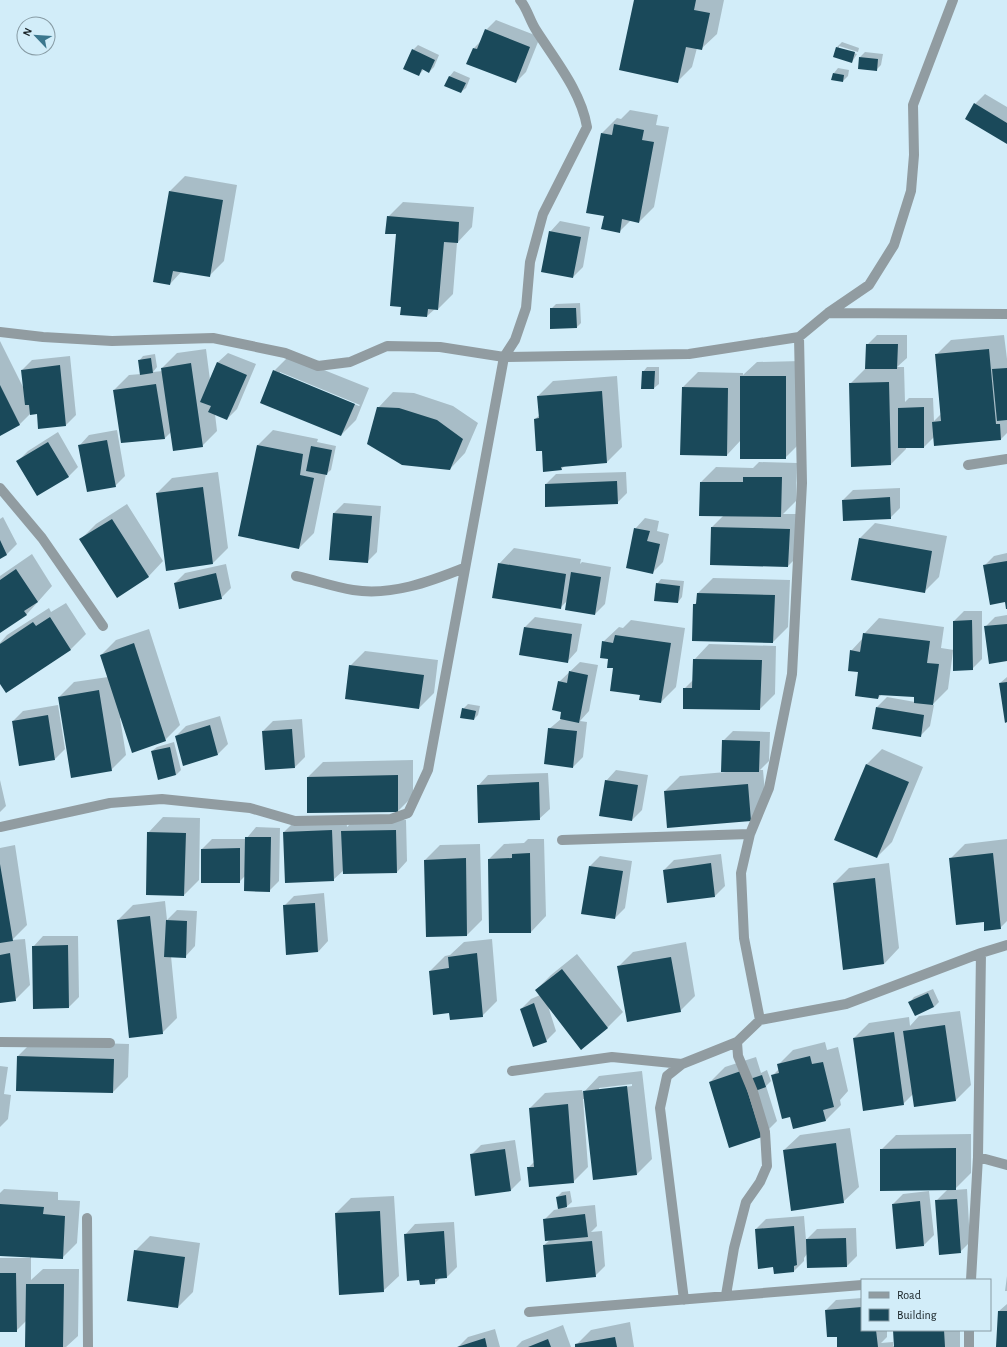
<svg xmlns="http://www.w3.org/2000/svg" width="1007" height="1347" font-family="'Alegreya Sans',sans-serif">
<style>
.shadow{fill:#0003;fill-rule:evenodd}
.building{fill:#1a495a}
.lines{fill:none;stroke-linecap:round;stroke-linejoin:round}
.minor{stroke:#919ca1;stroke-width:10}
</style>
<rect width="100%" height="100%" fill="#d2edf9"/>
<path class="shadow" d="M635 0H724L717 34 701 49 697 48 692 67 677 82Z
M496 20 540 37 526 72 516 82 474 48 482 40 486 30Z
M842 42 859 48 858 52 839 46V48L857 54 852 62 835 56 837 47Z
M418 45 439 55 434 67 429 72 424 69 419 75 413 50Z
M865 52 883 54 881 65 876 70 860 57Z
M838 68 849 70 848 76 843 81 834 73Z
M454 71 470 78 466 88 461 92 446 86 450 76Z
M985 94 1007 107V143L966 118 975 104Z
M630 110 658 115 656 125 669 127 654 207 639 222 631 220 619 232 602 133 617 118 621 119Z
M185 176 237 185 224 261 209 276 182 271 170 284V191Z
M403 202 474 207 472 227 457 243 453 294 438 309H435L427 316 402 306 397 234 388 217Z
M560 221 590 227 583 267 573 277 550 232Z
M580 303 581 323 576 328 551 309 556 304Z
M877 335H907V358L897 367H904L905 402 909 398H933L934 421 941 414 936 355 951 340 1004 335 1007 359V433L1001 439 934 437 924 447H906V449L891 464 850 384 866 368 867 345Z
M0 341 24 389 22 370 32 360 70 356 76 415 66 425 37 413 30 414 20 424 0 435Z
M206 349 210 380 217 363 228 353 256 364 237 409 227 419 215 414 217 431 202 446 171 432 165 438 122 442 114 390 129 375 141 374 139 361 143 356 155 354 157 367 153 372 163 371 162 368 177 353Z
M289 356 369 388 356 420 341 435 274 371ZM280 372 360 405 359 406 280 374Z
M801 361 800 443 785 458 741 440 727 455 683 387 698 372 743 373V375L757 362Z
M647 367H659V384L654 388 643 372Z
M617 376 622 447 607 462 565 466 561 469 542 450 535 419 540 415 538 396 553 381Z
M393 392 414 393 453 406 478 423 465 453 450 469 378 408Z
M117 430 125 476 115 486 79 446 89 435Z
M273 430 318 439 317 442 336 446 331 470 326 474 314 533 299 548 239 535 258 445Z
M58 432 78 467 68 477 18 461 28 451Z
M759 462 797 463 796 501 783 514H804L803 551 788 566 712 527 724 515 701 482 716 467 753 468Z
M218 472 228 548 213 563 167 570 157 493 172 478Z
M626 472 627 493 617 503 546 484 556 474Z
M900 488V508L890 518 844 520 843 500 853 490Z
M344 503 381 506 377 552 367 562 330 559 334 513Z
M127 504 163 561 148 577 81 539 96 524Z
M3 517 17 544 7 554 0 557V519Z
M645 518 659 521 657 531 669 534 663 562 653 572 635 529Z
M875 523 947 536 939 577 924 592 860 538Z
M514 548 581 559 580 564 582 562 611 567 605 604 595 614 567 601 560 608 499 564Z
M1007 553V607L1006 601 984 566 994 556Z
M32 554 52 586 27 614 0 632V576Z
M226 564 231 588 221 598 175 583 185 573Z
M713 578 790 580 788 627 773 642 694 605 697 602 698 593Z
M661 579 684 581 682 597 678 602 657 584Z
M66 603 86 634 71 649 7 692 0 682V643L7 635 49 608 51 612Z
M964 611H982V659L972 669 953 651 948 689 932 705H934L930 726 920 736 877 707 887 697 915 702V696L882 694 878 698 859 671 851 651 863 638 864 634 879 618 944 627 941 648 954 650V621Z
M1007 615V660L985 627 995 617Z
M535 617 582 624 577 651 567 662 521 654 525 627Z
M631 620 685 628 676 687 661 702 641 694 615 668 603 642 619 627 623 628Z
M149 629 180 725 165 740 120 718 126 755 111 770 59 697 74 682 108 677 101 655 116 640Z
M709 644 776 646 775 694 760 709 684 689 693 680 694 660Z
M365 651 438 660 434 693 419 708 350 666Z
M580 662 598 665 589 711 580 721 587 722 583 757 573 767 549 729 561 719 562 711 559 682Z
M1007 677V721L1000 683Z
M468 704 480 706 478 715 474 719 463 709Z
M58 705 65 749 55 759 13 721 23 711Z
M220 716 228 744 218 754 176 736 186 726Z
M302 719 305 757 295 767 263 731 273 721Z
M733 731 770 732 769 761 760 770H763L766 805 751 820 665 791 680 776 726 772 723 741Z
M174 742 181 770 176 775 152 751 157 747Z
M882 749 923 767 892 842 877 857 867 764Z
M413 760V796L398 811 308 777 323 762Z
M616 770 648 775 642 810 632 820 606 781Z
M548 773 550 809 539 819 478 786 488 775Z
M0 780 6 806 0 812Z
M346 816 347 827 353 821 406 820 407 861 397 872 344 870 333 880 284 832 299 817Z
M163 817 200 818 199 880 184 895 147 894 148 833Z
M256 827 280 828 279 881 269 891 245 876 239 882 202 849 212 839H246Z
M528 839H544L546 916 531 932 489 859 504 844 524 843Z
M1007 839V921L1000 928 985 921 950 859 965 844Z
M480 844 482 920 467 935 427 936 425 860 440 845Z
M15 845 27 925 12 940 25 939 30 985 15 1000 0 1002V848Z
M721 854 725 886 715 896 664 870 674 860Z
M600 856 632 861 625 908 615 918 590 866Z
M889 863 899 948 884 964 843 969 834 883 849 868Z
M324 893 328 941 318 952 284 906 294 896Z
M165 901 167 920 177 910 197 911 195 946 185 957 171 956 177 1018 162 1033 130 1037 118 920 133 905Z
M43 936H78L79 997 69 1007 33 947Z
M492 939 497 1001 482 1016 450 1012 430 971 445 956 450 955 464 942Z
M686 942 695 996 680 1011 618 967 633 952Z
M577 954 623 1012 608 1027 581 1048 548 1006 556 1031 546 1041 521 1009 531 999 540 995 536 990 551 975Z
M933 989 939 1002 934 1007 910 1002 914 997Z
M960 1011 971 1085 956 1100 913 1094 903 1104 854 1038 869 1023 909 1017 910 1026 919 1016Z
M33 1041 129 1044 128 1077 113 1092 18 1056Z
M825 1042 827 1050 838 1047 848 1091 840 1100 841 1105 826 1120 790 1116 772 1076 779 1069 778 1065 793 1050Z
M756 1057 761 1073 767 1070 771 1081 766 1086 777 1121 762 1136 710 1082 725 1067Z
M0 1066 8 1067 4 1094 11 1095 8 1119 0 1127Z
M642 1071 652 1159 637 1174 585 1099H583L588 1167 573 1182 528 1168 534 1162 530 1108 545 1093 582 1090 583 1093 599 1076ZM632 1084V1086L599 1090V1088Z
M850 1128 859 1187 843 1202 784 1150 800 1135Z
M971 1134V1173L954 1190 967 1189 970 1242 960 1252 936 1201 948 1189 881 1150 896 1135Z
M515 1140 521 1180 511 1190 471 1155 481 1145Z
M4 1189 58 1192V1200L80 1201 77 1243 62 1258 31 1256V1280L43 1269H79L78 1336 66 1347H26L27 1320 16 1331H0V1258H30V1256L0 1255V1193Z
M570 1191 572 1202 565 1208 595 1205 597 1226 591 1232 602 1231 605 1266 595 1276 544 1245 550 1240 544 1220 554 1210 559 1209 557 1197 562 1192Z
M929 1191 934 1235 924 1245 893 1204 903 1194Z
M394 1196 399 1276 383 1291 336 1213 351 1198Z
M804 1216 806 1240 817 1229 856 1228 857 1256 847 1266 807 1254 804 1258V1261L794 1271 774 1266 756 1229 766 1219Z
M454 1222 457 1267 447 1277 440 1278 435 1283 405 1235 415 1224Z
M150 1236 200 1243 193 1292 178 1307 135 1251Z
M1007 1276V1291H1005Z
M862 1298V1330H887V1337L881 1343 893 1342V1346H895L894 1330H960V1347H838V1336L826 1310 836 1300Z
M1007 1304V1347H1000L999 1311Z
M630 1322 634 1347H576V1345L591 1330Z
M563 1325 571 1347H516L522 1341Z
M495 1329 500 1347H458L468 1337Z"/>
<path class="building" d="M634 0H696L694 10 710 13 702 50 686 47 678 83 619 70Z
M485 29 530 47 516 83 466 64 473 48 477 49Z
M836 47 855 52 852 63 833 57Z
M412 49 435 60 429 73 422 69 419 76 403 69Z
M859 57 878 59 877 71 858 69Z
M833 73 844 75 843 82 831 80Z
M449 76 466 83 461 93 444 86Z
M974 103 1007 123V144L965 119Z
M614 124 644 130 642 140 654 142 639 223 622 219 620 233 601 229 604 216 586 213 601 133 612 135Z
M169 191 223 200 210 277 173 271 170 285 153 282Z
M387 216 459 222 458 243 444 242 438 310 428 309 427 317 400 315 401 307 390 306 396 234H385Z
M549 231 581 237 573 278 541 272Z
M550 308H576L577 328 550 329Z
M866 344H898L897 369H865Z
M989 349 996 424H1000L1001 440 934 446 932 422 941 421 935 354Z
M151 358 153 373 140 375 138 360Z
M217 362 247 375 227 420 208 412 211 406 200 402Z
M191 363 203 447 173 451 161 368Z
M60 365 66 426 38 429 37 414 30 415 29 405H25L21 370Z
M1007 368V420L997 421 992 369Z
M273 370 355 404 341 436 260 403Z
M642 371H655L654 389H641Z
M740 376H786V459H740Z
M889 382 891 465 851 467 849 383Z
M156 384 165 439 121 443 113 390Z
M0 385 20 425 0 436Z
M682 387 728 388 727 456 680 455Z
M602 391 607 463 561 467 562 470 543 472 542 451H536L534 419 539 418 537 396Z
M377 407 399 408 437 420 463 439 450 470 402 465 367 444Z
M924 407V448H898V408Z
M107 440 116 487 87 492 78 445Z
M48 442 69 477 37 496 16 461Z
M257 445 303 454 300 475 314 478 299 549 238 536Z
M311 446 332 450 327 475 306 471Z
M743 477H782L781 517 699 516 700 482H743Z
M617 481 618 504 545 507V484Z
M203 487 213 564 166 571 156 493Z
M890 497 891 519 843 521 842 500Z
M333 513 372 516 368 563 329 560Z
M112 519 149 577 117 598 79 539Z
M711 527 790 529 788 567 710 565Z
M634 528 650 531 647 541 660 544 653 574 626 568Z
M859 538 932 551 925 593 851 580Z
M0 540 7 555 0 559Z
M1007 561V609H1006L1005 602 990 605 983 565Z
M498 563 566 574 561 609 492 598Z
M16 569 38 602 24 611 27 615 0 633V580Z
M571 572 601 577 595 615 565 610Z
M216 573 222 599 179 609 174 583Z
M656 583 680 586 678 603 654 601Z
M697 593 775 595 773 643 692 641 693 604H696Z
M50 617 71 650 6 693 0 684V644L33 622 36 626Z
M972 620 973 670 953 671V621Z
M1007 624V661L989 664 984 626Z
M524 627 572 634 568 663 519 655Z
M863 633 930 641 927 663 939 664 933 705 914 703V697L879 695 878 699 855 696 858 672 848 671 850 650 860 652Z
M615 635 671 643 661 703 639 700 640 695 610 691 613 668H607L608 659 600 658 602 641 613 643Z
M134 643 166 741 132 753 100 655Z
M693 659 762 660 760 710 683 709V688H692Z
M349 665 424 675 419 709 345 699Z
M569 671 588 675 579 723 560 719 561 712 552 710 558 681 567 683Z
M1007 682V722L1005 723 999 683Z
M99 690 112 771 71 778 58 697Z
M876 707 924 715 921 737 872 729Z
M462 708 476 711 474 720 460 718Z
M48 715 55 760 19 766 12 721Z
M210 725 218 755 183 766 175 736Z
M548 728 577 731 573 768 544 764Z
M292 729 295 768 265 770 262 731Z
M722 740 760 741 759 772H721Z
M170 747 176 775 158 780 151 751Z
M866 764 909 782 877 858 834 840Z
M398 775V812L307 813V777Z
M605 780 638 785 632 821 599 816Z
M539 782 540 820 478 823 477 785Z
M748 784 751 821 667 828 664 791Z
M332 830 334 881 285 883 283 832Z
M396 830 397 873 343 874 341 831Z
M147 832 186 833 184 896 146 895Z
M245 837H271L270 892 244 891Z
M240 848V883H201V849Z
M530 853 531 933H489L488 859 512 858V854Z
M993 853 1001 929 984 931V922L956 925 949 858Z
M466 858 467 936 426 937 424 860Z
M711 863 715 897 667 903 663 870Z
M0 864 13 941 0 943Z
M589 866 623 871 615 919 581 914Z
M875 878 884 964 843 970 833 883Z
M315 903 318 952 286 955 283 905Z
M150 916 163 1034 129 1038 117 920Z
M166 920 187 921 186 958 164 957Z
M68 945 69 1008 33 1009 32 946Z
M10 953 16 1001 0 1003V955Z
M477 953 483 1017 450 1020 449 1013 433 1015 429 971 449 968 448 957Z
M671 957 681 1012 627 1022 617 966Z
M562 969 608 1028 581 1050 535 990Z
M928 993 934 1007 915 1016 908 1002Z
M534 1003 547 1042 533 1047 520 1009Z
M945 1025 956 1101 914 1107 903 1031Z
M894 1032 904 1105 863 1111 853 1038Z
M17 1056 114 1059 113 1093 16 1091Z
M810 1056 812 1064 823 1062 834 1107 823 1110 826 1121 793 1129 790 1117 782 1119 771 1075 779 1073 777 1064Z
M741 1071 762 1137 729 1148 709 1082Z
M762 1075 766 1087 755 1091 750 1079Z
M627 1086 637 1175 593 1180 583 1091Z
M568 1104 574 1183 529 1187 527 1167H534L529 1108Z
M836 1143 844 1203 791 1211 783 1150Z
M956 1148V1190L880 1191V1149Z
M505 1149 511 1191 475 1196 470 1154Z
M566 1195 567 1207 558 1209 556 1197Z
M957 1199 961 1253 939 1255 935 1200Z
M920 1201 924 1246 896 1249 892 1204Z
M0 1204 44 1207 43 1214 65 1216 63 1259 0 1256Z
M380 1211 384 1292 339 1295 335 1213Z
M585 1214 588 1237 545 1241 543 1219Z
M794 1226 797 1265 794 1266V1272L774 1274 773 1267 758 1269 755 1229Z
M444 1231 447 1278 435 1279V1284L420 1285 419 1280 407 1281 404 1234Z
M846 1238 847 1267 807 1268 806 1239Z
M592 1241 596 1277 546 1282 543 1245Z
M134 1250 185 1257 178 1308 127 1301Z
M0 1273H16L17 1332H0Z
M26 1284H64L63 1347H25Z
M862 1307V1330H876L878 1347H837V1337H827L825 1310Z
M998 1311H1007V1347H996Z
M893 1330H944L945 1347H894Z
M615 1337 617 1347H575V1344Z
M485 1338 487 1347H457Z
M548 1339 551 1347H528Z"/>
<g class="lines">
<path class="minor" d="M828 313 1007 314
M0 332 43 337 112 341 213 338 285 353 318 366 350 362 387 346 440 347 504 357 515 340 526 308 530 262 543 214 587 127C581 91 555 60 536 30 530 21 527 8 520 0
M968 465 1007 459
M0 488 42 538 103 626
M296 576C315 580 334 587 353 590 391 596 429 582 464 568
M0 827 110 803 162 799 250 808 295 821 391 819 408 813 428 770 504 357 689 354 799 337 828 313 869 285 894 245 911 191 914 155 913 105 953 0
M562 840 750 834
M760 1020 744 938 741 873 750 834 769 788 792 674 802 483 799 337
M0 1042 110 1043
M512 1071 612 1057 682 1064
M978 1157 1007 1165
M87 1218 88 1347
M971 1280 978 1157 981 953
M726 1295 734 1248 746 1202 760 1182 767 1166 765 1132 753 1092 738 1056 737 1042
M684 1300 660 1108 667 1076 682 1064 737 1042 760 1020 846 1004 981 953 1007 945
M529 1312 862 1285
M969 1347V1330"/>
</g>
<rect x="861" y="1279" width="130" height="52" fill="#d2edf9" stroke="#879ba4"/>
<rect x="869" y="1292" width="20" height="6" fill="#919ca1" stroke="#879ba4"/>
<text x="897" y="1299" font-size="12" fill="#162024">Road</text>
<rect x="869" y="1309" width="20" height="12" fill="#1a495a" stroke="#879ba4"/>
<text x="897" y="1319" font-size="12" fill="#162024">Building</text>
<g transform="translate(36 36) rotate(295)"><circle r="19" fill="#d2edf9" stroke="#879ba4"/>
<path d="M0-3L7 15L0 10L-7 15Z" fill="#3b778e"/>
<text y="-6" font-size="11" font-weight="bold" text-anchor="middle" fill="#162024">N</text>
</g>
</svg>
